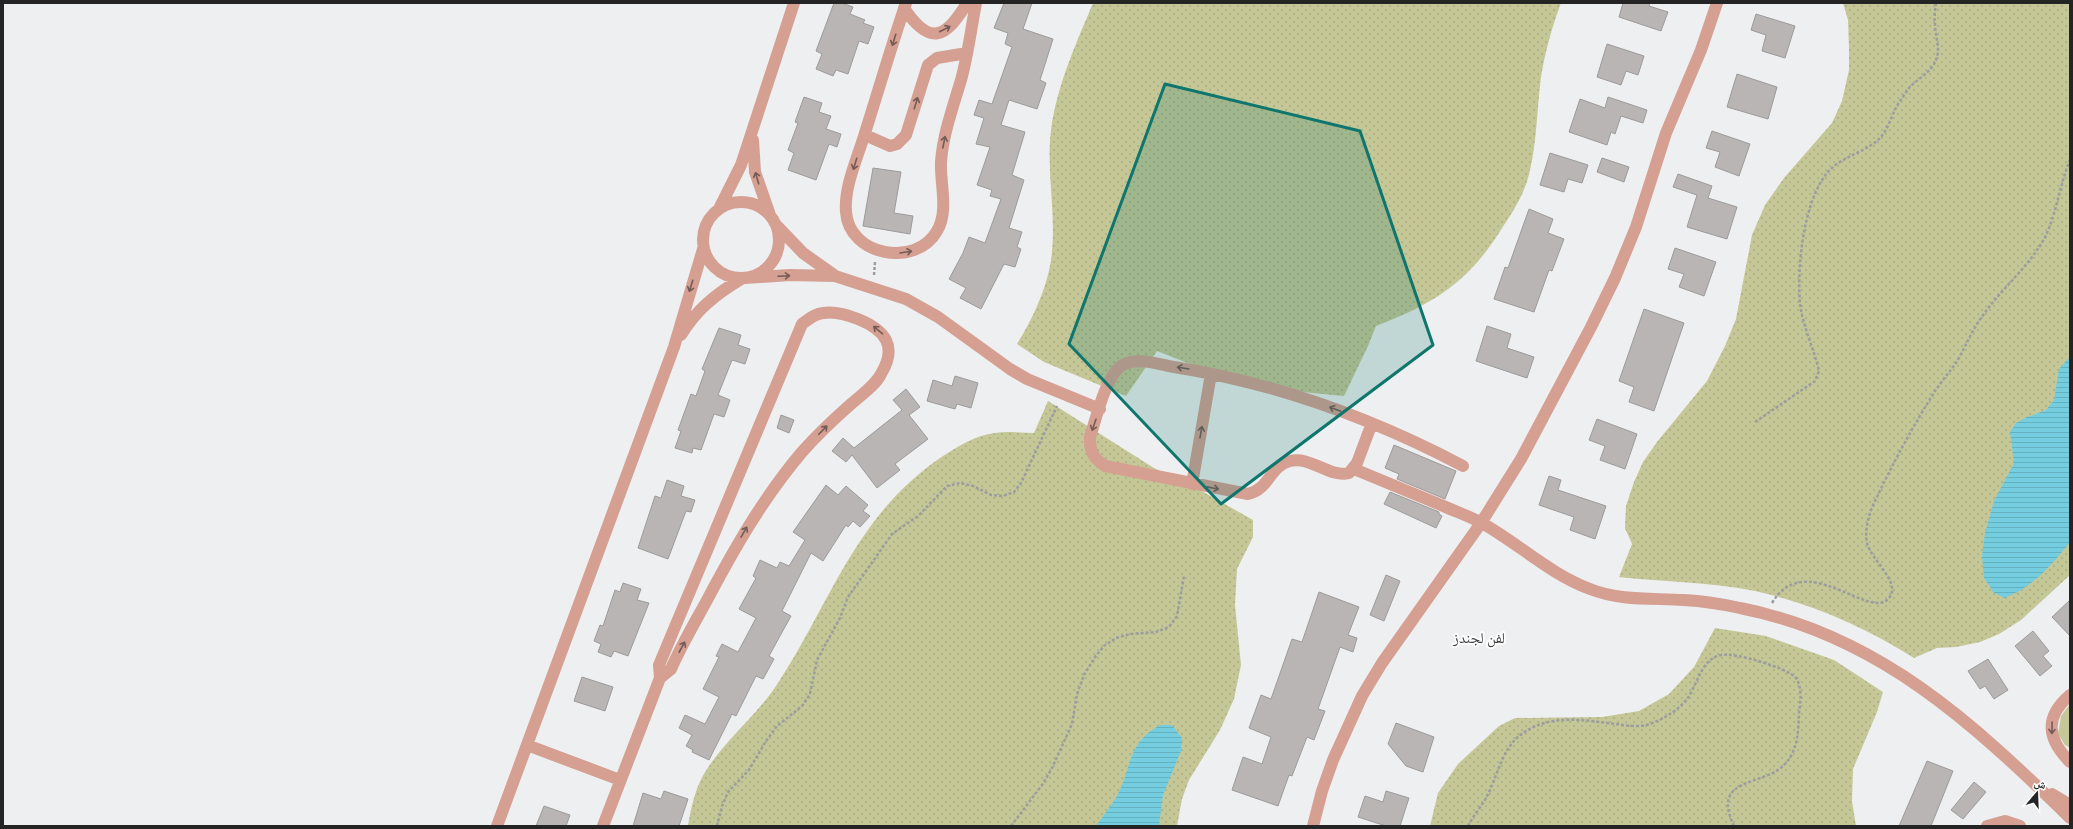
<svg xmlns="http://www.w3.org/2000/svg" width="2073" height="829" font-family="Merriweather,'Noto Naskh Arabic',serif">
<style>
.grass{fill:url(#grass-dots)}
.park{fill:#c5c797}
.water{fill:url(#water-rules)}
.building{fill:#b8b5b4;stroke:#9d9b9a}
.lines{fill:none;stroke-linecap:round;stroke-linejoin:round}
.path{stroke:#9c9d9e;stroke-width:2.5;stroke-dasharray:3 2;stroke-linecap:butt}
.minor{stroke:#d59f92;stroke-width:12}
.oneway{stroke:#745b56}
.marked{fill:#0f766e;fill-opacity:0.2;stroke:#0f766e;stroke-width:3;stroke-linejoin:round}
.labels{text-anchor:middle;stroke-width:3.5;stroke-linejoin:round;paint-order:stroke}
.neighbourhood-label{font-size:15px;fill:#424244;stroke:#fff}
</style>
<defs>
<pattern id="grass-dots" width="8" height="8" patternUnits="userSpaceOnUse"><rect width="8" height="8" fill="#c5c797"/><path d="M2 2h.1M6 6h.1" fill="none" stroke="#a9ab82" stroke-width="1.8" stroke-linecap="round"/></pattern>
<pattern id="water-rules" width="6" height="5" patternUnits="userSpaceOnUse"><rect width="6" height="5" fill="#74cee0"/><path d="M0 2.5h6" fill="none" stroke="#64b1c0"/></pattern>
</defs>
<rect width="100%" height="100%" fill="#eeeff1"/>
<path class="grass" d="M1093 3H1561C1552 27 1545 52 1541 77 1537 108 1537 140 1530 170 1526 190 1515 209 1504 225 1470 281 1436 303 1376 326L1368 346 1344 396 1281 390 1218 375 1157 351 1126 396 1044 362 1017 344C1033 319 1050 282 1052 251 1056 211 1046 170 1051 130 1057 85 1076 44 1093 3Z
M1843 3H2070V575L2021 620 1999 634 1980 642 1956 647 1937 648 1914 658C1865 627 1813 604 1755 591 1711 582 1665 582 1619 577L1632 544 1625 528 1626 506 1634 482 1643 462 1657 442 1707 381 1725 346 1736 319 1752 235 1765 205 1784 178 1832 123 1842 101 1849 70V48L1848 20Z
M1048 401 1154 468 1198 489 1253 520V537L1237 569 1235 605 1241 665 1234 699 1220 730 1189 780 1182 799 1177 826H688C691 807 696 785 707 769 727 738 758 714 778 683 832 600 856 514 943 456 959 446 976 435 995 433 1007 431 1021 433 1034 433Z
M1715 628 1766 636 1834 660 1883 692 1877 712 1853 769 1852 801 1856 826H1430L1438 793 1458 764 1499 726 1515 718 1602 717 1639 711 1669 694 1694 667Z"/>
<path class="park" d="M2070 704V748L2065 745 2058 734 2061 716Z"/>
<path class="water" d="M2069 358 2070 542C2052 565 2032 588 2004 598L1993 592 1984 578 1982 556 1985 533 1994 501 2014 463 2010 432 2016 423 2027 417 2046 410 2054 400 2059 369Z
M1160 725H1172L1182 738 1181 751 1163 795 1159 826H1096C1103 816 1111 806 1117 796 1133 766 1126 744 1160 725Z"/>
<path class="building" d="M834 3H842L853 7 850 14 865 20 863 23 874 27 868 44 859 41 848 74 836 70 833 76 816 69 822 54 816 51Z
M1004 3H1032L1023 29 1053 39 1040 80 1046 83 1037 109 1009 100 1001 125 1025 132 1012 175 1024 180 1009 228 1022 232 1017 247 1021 249 1015 267 1004 264 981 309 960 298 966 288 949 279 963 253 969 237 985 243 1001 199 990 196 992 190 977 185 990 147 976 144 984 118 974 115 979 100 992 104 1012 47 1005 44 1008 33 994 28Z
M1623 3H1650L1649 6 1668 12 1661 31 1619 17Z
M1756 14 1795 26 1785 58 1762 51 1766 35 1751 30Z
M1607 44 1644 56 1638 75 1626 71 1621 85 1597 77Z
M1737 74 1777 87 1768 119 1727 107Z
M804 97 822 103 819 112 831 116 826 129 841 134 837 147 829 144 816 180 788 170 794 153 788 150 798 123 795 122Z
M1608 97 1647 110 1643 123 1621 116 1615 134 1611 132 1607 145 1569 132 1580 99 1605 108Z
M1712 131 1750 144 1739 176 1715 167 1720 152 1706 148Z
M1550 153 1588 165 1582 183 1568 179 1564 192 1540 185Z
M1602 158 1629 167 1624 182 1597 172Z
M873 168 901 172 894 213 913 216 910 234 863 226Z
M1678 174 1712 186 1708 198 1737 207 1727 239 1687 227 1697 195 1673 187Z
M1529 209 1553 219 1548 233 1564 239 1552 271 1549 270 1534 312 1494 299 1505 267 1508 268Z
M1675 248 1716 262 1704 296 1679 287 1684 274 1668 269Z
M1644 309 1684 323 1654 411 1629 402 1634 387 1619 381Z
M1487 326 1511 334 1507 348 1534 357 1527 378 1476 361Z
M719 328 741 335 738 345 750 349 745 364 732 360 718 395 730 400 724 417 714 414 701 450 693 448 692 453 675 448 681 431 678 430 691 394 696 396 705 371 702 369Z
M955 376 978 383 971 408 957 404 955 409 927 401 933 380 952 386Z
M906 389 920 407 909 415 928 439 895 464 900 470 877 488 852 455 846 462 832 451 843 438 854 448 902 410 893 400Z
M781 415 794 420 789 433 777 428Z
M1597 419 1637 434 1625 469 1600 460 1605 446 1589 440Z
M1394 445 1456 471 1445 499 1397 479 1399 474 1385 468Z
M1549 476 1561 480 1558 490 1606 506 1595 539 1570 530 1574 517 1539 505Z
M667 480 684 486 681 496 695 500 691 512 686 511 668 559 638 548 655 496 661 498Z
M826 485 838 495 846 486 868 505 863 511 870 516 860 527 853 521 848 527 846 525 823 561 811 553 782 611 791 616 769 656 774 659 763 679 756 676 736 716 732 714 709 760 692 752 693 750 686 746 692 735 679 728 685 715 705 724 719 697 703 689 719 657 716 656 722 644 738 652 756 618 739 609 756 578 753 576 760 560 777 568 780 562 789 566 805 540 793 532Z
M1390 492 1439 512V514L1442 516 1436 528 1384 504Z
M1386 575 1400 581 1384 621 1370 615Z
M623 583 641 589 637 600 649 603 628 656 614 651 611 657 598 652 601 644 594 641 600 625 603 626 615 590 620 592Z
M1319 592 1359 607 1348 635 1357 638 1353 652 1340 647 1318 709 1325 711 1314 740 1307 737 1292 776 1289 775 1278 806 1232 790 1243 757 1262 764 1271 737 1249 728 1261 695 1271 699 1292 639 1302 642Z
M2070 600V636L2052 617Z
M2033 631 2049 651 2043 656 2052 666 2040 676 2015 646Z
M1988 659 2008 690 1994 699 1985 686 1980 689 1968 671Z
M582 677 613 687 605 711 574 701Z
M1396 723 1434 737 1423 772 1406 766 1388 744Z
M1927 761 1953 771 1931 826H1899Z
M1974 782 1986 792 1963 819 1951 810Z
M664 791 688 799 679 826H633L643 793 661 799Z
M1386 791 1409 798 1400 826H1386L1358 817 1365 796 1383 802Z
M544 806 570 815 566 826H536Z"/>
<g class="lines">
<path class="path" d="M874 275 875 262
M1755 422 1815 381 1819 371C1814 349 1803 327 1800 304 1797 267 1803 203 1827 173 1841 156 1865 153 1880 138 1890 127 1892 112 1900 101 1903 97 1906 92 1909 88 1918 78 1933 72 1937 57 1940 47 1935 35 1935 24 1934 17 1935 10 1936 3
M1772 603C1806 547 1869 622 1889 598 1902 583 1871 560 1867 543 1864 528 1870 510 1877 497 1893 463 1912 428 1932 396 1939 384 1948 374 1956 363 1965 348 1971 332 1981 318 2000 290 2027 269 2044 239 2057 214 2059 186 2070 160
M717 826 722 806 728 792 749 770 766 741 777 726 802 706 810 694 817 660 840 618 848 597 892 534 918 516 947 486 960 483 973 486 991 495 1003 496 1014 492 1021 483 1057 406
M1011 826 1042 785 1052 768 1072 724 1077 694 1084 675 1095 657 1104 646 1116 638 1130 634 1156 632 1169 627 1177 616 1184 576
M1468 826C1473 816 1481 807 1486 798 1497 778 1501 751 1519 736 1548 713 1582 720 1616 724 1629 726 1643 728 1655 722 1667 717 1679 709 1687 699 1698 684 1701 659 1721 655 1734 652 1788 668 1796 678 1803 689 1800 702 1799 714 1798 733 1798 751 1784 765 1763 787 1710 776 1734 826"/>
<path class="minor" d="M906 3C891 47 878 92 864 136 857 159 844 187 846 212 849 256 916 268 937 231 949 211 940 184 941 162 943 134 953 107 961 80 968 55 971 29 976 3
M904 8C930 47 946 38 967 3
M865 135 890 146 897 144 906 135 928 65 937 58 967 53
M753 140 755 172 770 215
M703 240a38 38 0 1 1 76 0a38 38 0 1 1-76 0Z
M719 209 741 165 794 3
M777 226 803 253 834 275
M745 278 790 275 835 276 906 299 938 317 1010 369 1027 379 1100 409
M681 335C696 310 716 294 741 279
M1372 423 1357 463 1349 473C1329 478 1311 456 1290 461 1269 466 1270 489 1248 494L1105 466C1094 459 1089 451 1090 437 1096 419 1106 376 1121 366 1135 356 1158 364 1174 367 1275 383 1372 418 1463 466
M1354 469C1383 481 1412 493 1441 505 1454 511 1469 516 1482 523 1519 544 1550 574 1590 589 1620 601 1652 598 1684 600 1703 601 1722 604 1740 608 1878 635 1973 723 2070 818
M1192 484 1211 374
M2070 695C2044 717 2047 739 2070 762
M527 745 620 780
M2052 794 2070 805
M497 826 674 347 703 249
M603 826 660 678 671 669C681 646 694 624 706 602 734 549 763 498 802 452 817 435 834 419 851 404 861 395 875 386 881 374 898 346 885 330 858 319 848 315 834 311 823 313 814 314 809 319 802 324L659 665 660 678
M1313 826 1322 791 1333 760 1362 696 1382 663 1481 523 1521 459 1591 327 1615 278 1636 227 1666 133 1701 50 1717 3
M1987 826 2005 821 2020 826"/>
</g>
<defs><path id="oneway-shaft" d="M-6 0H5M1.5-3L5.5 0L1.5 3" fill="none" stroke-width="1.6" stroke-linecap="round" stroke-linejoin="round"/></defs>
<g class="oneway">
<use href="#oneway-shaft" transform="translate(945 29) rotate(-27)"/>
<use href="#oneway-shaft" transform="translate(894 40) rotate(107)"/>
<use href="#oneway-shaft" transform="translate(916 103) rotate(-73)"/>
<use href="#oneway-shaft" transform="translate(944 142) rotate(-79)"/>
<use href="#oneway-shaft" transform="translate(855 164) rotate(107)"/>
<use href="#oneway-shaft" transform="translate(757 178) rotate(-106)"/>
<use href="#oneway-shaft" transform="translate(906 252) rotate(-9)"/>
<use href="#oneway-shaft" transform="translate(784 276) rotate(-3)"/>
<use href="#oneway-shaft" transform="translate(691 286) rotate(107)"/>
<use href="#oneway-shaft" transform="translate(878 330) rotate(-140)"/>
<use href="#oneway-shaft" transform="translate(1183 368) rotate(-171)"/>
<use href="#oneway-shaft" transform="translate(1335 409) rotate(-159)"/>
<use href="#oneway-shaft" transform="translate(1094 425) rotate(109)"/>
<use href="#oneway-shaft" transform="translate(823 430) rotate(-46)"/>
<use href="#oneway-shaft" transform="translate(1201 432) rotate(-80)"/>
<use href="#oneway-shaft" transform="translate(1213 488) rotate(11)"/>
<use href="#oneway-shaft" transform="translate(744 532) rotate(-60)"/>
<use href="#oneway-shaft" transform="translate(682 647) rotate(-61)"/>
<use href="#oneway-shaft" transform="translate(2052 728) rotate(91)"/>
</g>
<path class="marked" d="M1165 84 1360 131 1433 345 1221 504 1069 344Z"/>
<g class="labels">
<g class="neighbourhood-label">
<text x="1479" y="643">لفن لجندز</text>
</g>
</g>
<rect width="2073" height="829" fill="none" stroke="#242425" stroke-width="8"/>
<g transform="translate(2037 793) rotate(19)" stroke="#ffffff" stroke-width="3" paint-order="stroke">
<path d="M0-3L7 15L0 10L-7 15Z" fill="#242425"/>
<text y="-6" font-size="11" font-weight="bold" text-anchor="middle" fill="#242425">ش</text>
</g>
</svg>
